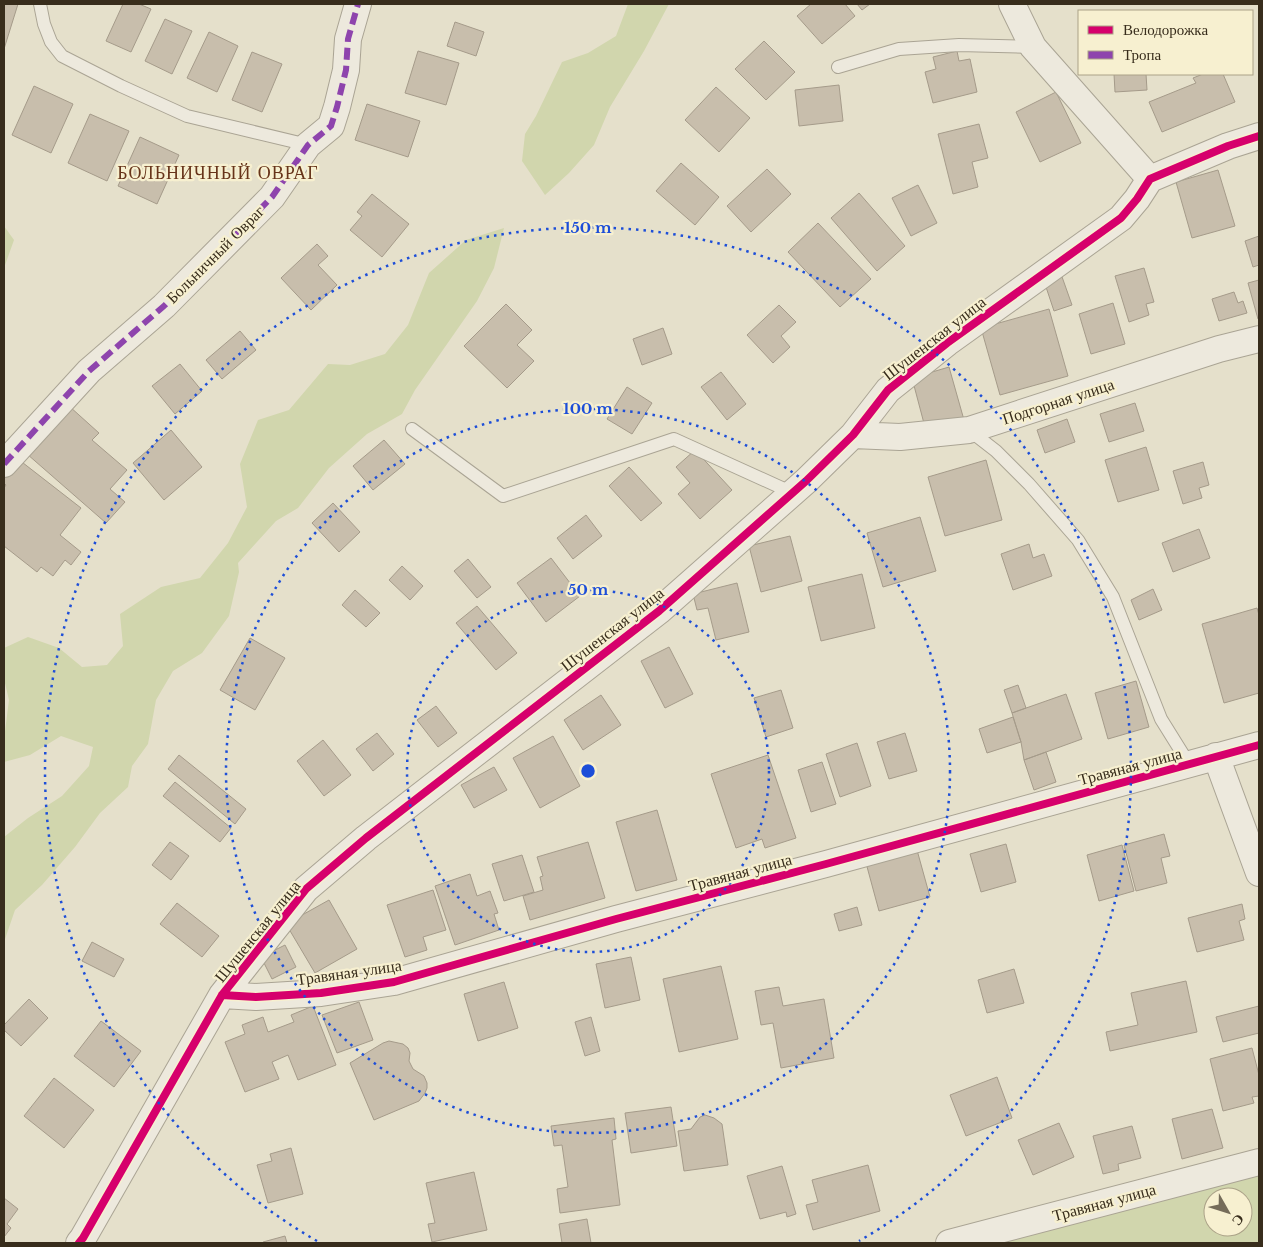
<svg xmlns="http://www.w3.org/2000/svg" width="1263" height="1247" font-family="'Libre Baskerville',serif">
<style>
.green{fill:#d1d6ad;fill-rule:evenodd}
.building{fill:#c8beac;stroke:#a59b8a}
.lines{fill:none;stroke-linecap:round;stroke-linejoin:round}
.service-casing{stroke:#aaa494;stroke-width:14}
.minor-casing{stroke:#aaa494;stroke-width:28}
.service{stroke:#ede9dd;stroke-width:12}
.minor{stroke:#ede9dd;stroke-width:26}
.quiet{stroke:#8e44ad;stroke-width:6;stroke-dasharray:12 6;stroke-linecap:butt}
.cycleway-casing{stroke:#f7f0d0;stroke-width:11}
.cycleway{stroke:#d6006c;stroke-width:8}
.ring{fill:none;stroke:#1d4ed8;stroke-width:2.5;stroke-dasharray:2.5 5}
.labels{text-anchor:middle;stroke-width:4.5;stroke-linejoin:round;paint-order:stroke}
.street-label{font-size:16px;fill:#382d1c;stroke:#f7f0d0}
.neighbourhood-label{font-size:18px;letter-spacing:1px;fill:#67341a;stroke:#f7f0d0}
.centre{fill:#1d4ed8;stroke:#f7f0d0;stroke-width:2.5}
.ring-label{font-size:15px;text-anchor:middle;font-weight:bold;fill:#1d4ed8;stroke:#f7f0d0;stroke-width:4.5;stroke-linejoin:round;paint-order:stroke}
</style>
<rect width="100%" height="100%" fill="#e5e0cb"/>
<path class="green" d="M628 4H669L644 51 610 107 594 145 569 173 545 195 522 161 525 134 536 116 562 62 588 53 616 36Z
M4 226 14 240 4 268Z
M504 228 494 268 477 301 415 390 402 414 367 434 329 468 298 508 276 521 238 563 239 572 229 616 202 653 173 671 156 700 148 744 132 766 128 787 100 813 75 847 42 885 15 910 4 942V837L28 818 62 796 89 766 93 747 61 736 30 755 4 762V739L9 700 4 679V648L28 637 59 648 82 667 107 665 123 646 120 614 161 587 200 578 228 543 247 507 240 464 258 420 289 410 328 364 350 365 385 354 408 325 429 273 466 240Z
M1259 1170V1243H987ZM1213 1197H1243V1227H1213Z"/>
<path class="building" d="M4 4H18L4 49Z
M123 4H139L151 9 131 52 106 41Z
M811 4H845L855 16 822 44 797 16Z
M857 4H870L862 10Z
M165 19 192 31 172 74 145 61Z
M455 22 484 32 476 56 447 46Z
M209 32 238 46 217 92 187 78Z
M764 41 795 72 766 100 735 69Z
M418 51 459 63 446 105 405 93Z
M957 51 959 61 970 59 977 92 933 103 925 72 936 69 933 57Z
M252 52 282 64 262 112 232 100Z
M1114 74H1146L1147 90 1115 92Z
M1203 74H1223L1235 102 1162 132 1149 102 1196 83 1193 78Z
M839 85 843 121 799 126 795 90Z
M34 86 73 104 51 153 12 135Z
M716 87 750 118 719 152 685 120Z
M1056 92 1081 143 1040 162 1016 112Z
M367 104 420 121 408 157 355 140Z
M90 114 129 131 107 181 68 163Z
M979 124 988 158 972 162 978 187 953 194 938 134Z
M140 137 179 155 157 204 118 186Z
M681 163 719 197 695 225 656 191Z
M767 169 791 194 751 232 727 206Z
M1218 170 1235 226 1192 238 1176 182Z
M918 185 937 223 911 236 892 198Z
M859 193 905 246 877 271 831 218Z
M372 194 409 224 382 257 350 230 362 216 357 212Z
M818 223 871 279 840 307 788 252Z
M1259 236V265L1253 267 1245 241Z
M317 244 328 256 318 265 337 285 311 310 281 278Z
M1144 268 1154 302 1146 304 1149 315 1129 322 1115 276Z
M1061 274 1072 305 1054 311 1044 281Z
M1259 280V318L1258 319 1248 283Z
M1234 292 1238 303 1243 301 1247 313 1219 321 1212 299Z
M1113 303 1125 344 1091 354 1079 314Z
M506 304 532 330 517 345 534 361 507 388 464 346Z
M779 305 796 322 781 336 790 347 773 363 747 335Z
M1049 309 1068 376 1000 395 981 328Z
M663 328 672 354 642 365 633 339Z
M240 331 256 350 222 379 206 360Z
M180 364 202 391 175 414 152 386Z
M949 367 964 420 926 431 912 378Z
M721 372 746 404 727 420 701 387Z
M627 387 652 403 632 434 607 419Z
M1135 403 1144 431 1109 442 1100 414Z
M69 406 99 433 92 440 127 470 110 489 125 502 106 523 27 454Z
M1067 419 1075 442 1045 453 1037 430Z
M171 430 202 467 164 500 133 463Z
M384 440 405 464 373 490 353 466Z
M1146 447 1159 490 1118 502 1105 460Z
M695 450 732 490 700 519 678 494 690 483 676 467Z
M18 459 81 508 60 535 81 552 71 565 65 560 53 576 41 567 37 572 4 546V488L6 485 4 483V477Z
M986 460 1002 520 945 536 928 477Z
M1203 462 1209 485 1199 488 1202 498 1183 504 1173 471Z
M629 467 662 503 641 521 609 486Z
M333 503 360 532 339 552 312 523Z
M586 515 602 536 573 559 557 538Z
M920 517 936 571 883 587 867 533Z
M1199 529 1210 558 1173 572 1162 543Z
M790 536 802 581 761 592 749 546Z
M1029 544 1033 558 1044 554 1052 576 1013 590 1001 554Z
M551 558 580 596 546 622 517 583Z
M468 559 491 587 477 598 454 571Z
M402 566 423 586 410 600 389 580Z
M862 574 875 628 821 641 808 587Z
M737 583 749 632 716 640 708 608 697 610 693 594Z
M1153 589 1162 610 1139 620 1131 600Z
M355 590 380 613 366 627 342 605Z
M477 606 517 653 496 670 456 623Z
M1257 608 1259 615V693L1224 703 1202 624Z
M250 638 285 658 255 710 220 690Z
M669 647 693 694 665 708 641 661Z
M1136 681 1149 727 1108 739 1095 693Z
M1018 685 1026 708 1012 713 1004 690Z
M781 690 793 728 766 737 754 698Z
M1066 694 1082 739 1024 760 1021 742 1012 713Z
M601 695 621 725 583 750 564 720Z
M436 706 457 733 438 747 417 720Z
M1013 717 1021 742 987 753 979 729Z
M377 733 394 754 373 771 356 749Z
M905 733 917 771 889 779 877 742Z
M553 736 580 786 540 808 513 758Z
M323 740 351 775 324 796 297 761Z
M857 743 871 786 840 797 826 754Z
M1046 752 1056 782 1034 790 1024 760Z
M179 755 246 809 235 824 168 769Z
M768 755 796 838 765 848 762 839 736 848 711 774Z
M822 762 836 804 811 812 798 770Z
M494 767 507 790 474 808 461 785Z
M175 782 231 828 220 842 163 796Z
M657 810 677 880 636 891 616 822Z
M1164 834 1170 856 1161 858 1167 883 1136 891 1124 845Z
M170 842 189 856 171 880 152 865Z
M588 842 605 898 530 920 523 896 543 890 540 877 543 876 537 857Z
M1006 844 1016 882 981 892 970 854Z
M1122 845 1134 891 1099 901 1087 855Z
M917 850 930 897 879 911 866 863Z
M522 855 534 892 504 901 492 864Z
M470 874 477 896 490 891 498 913 494 914 499 930 455 945 435 886Z
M433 890 446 930 423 937 427 950 405 957 387 905Z
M329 900 357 949 315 973 286 924Z
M177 903 219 936 202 957 160 924Z
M1242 904 1245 919 1239 921 1244 940 1197 952 1188 918Z
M857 907 862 925 839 931 834 914Z
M92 942 124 959 114 977 82 961Z
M285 945 296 967 272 979 261 957Z
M631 957 640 1000 605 1008 596 964Z
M721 966 738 1039 679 1052 663 979Z
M1014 969 1024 1003 987 1013 978 980Z
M1186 981 1197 1032 1110 1051 1106 1032 1138 1025 1131 993Z
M504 982 518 1028 478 1041 464 994Z
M779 987 783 1006 824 999 834 1058 781 1068 773 1023 761 1025 755 991Z
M29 999 48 1018 21 1046 4 1030V1025Z
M359 1002 373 1040 337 1053 322 1015Z
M313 1006 336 1065 298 1080 288 1055 272 1062 279 1079 245 1092 225 1042 245 1034 242 1025 263 1017 268 1032 294 1022 291 1015Z
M1259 1006V1033L1223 1042 1216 1017Z
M591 1017 600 1051 585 1056 575 1022Z
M101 1021 141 1051 114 1087 74 1056Z
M389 1041 403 1044 408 1048 410 1053 409 1061 413 1069 424 1076 427 1083V1088L425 1093 419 1101 374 1120 350 1063 383 1043Z
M1252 1048 1259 1075V1096L1252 1097 1254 1103 1223 1111 1210 1059Z
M997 1077 1012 1118 966 1136 950 1095Z
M54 1078 94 1110 64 1148 24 1116Z
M671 1107 677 1146 631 1153 625 1113Z
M1212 1109 1223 1148 1182 1159 1172 1119Z
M705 1115 714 1118 722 1124 728 1165 684 1171 678 1131 691 1129 700 1117Z
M614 1118 616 1139 612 1140 620 1205 560 1213 557 1189 568 1187 562 1145 554 1146 551 1126Z
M1059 1123 1074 1157 1033 1175 1018 1140Z
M1132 1126 1141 1158 1118 1164 1119 1170 1103 1174 1093 1136Z
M291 1148 303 1194 268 1203 257 1165 272 1161 270 1154Z
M868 1165 880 1211 813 1230 806 1205 818 1202 812 1180Z
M782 1166 796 1214 787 1217 786 1212 760 1219 747 1176Z
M474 1172 487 1230 432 1242 428 1224 435 1223 426 1183Z
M4 1198 18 1209 7 1224 11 1228 4 1237Z
M587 1219 591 1243H562L559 1224Z
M285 1236 287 1243H264L263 1242Z"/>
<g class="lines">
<g class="service-casing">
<path id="service" d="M40 4 44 24 51 42 62 56 121 86 187 116 308 145
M838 67 899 49 959 45 1033 47
M412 429 503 496 674 439 793 493
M969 430 996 451 1029 484 1078 540 1113 597 1161 719 1189 764"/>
</g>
<g class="minor-casing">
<path id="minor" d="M1012 4 1033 47 1150 179
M853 435 900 437 969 430 1219 349 1259 339
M4 464 89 371 164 306 272 197 308 145 331 126 337 107 346 70 348 39 358 4
M1216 756 1259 873
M222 995 256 997 321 993 394 982 616 919 826 864 1259 745
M79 1243 83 1238 222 995 306 889 366 838 659 611 806 481 853 435 888 390 947 343 1121 218 1137 199 1150 179 1228 146 1259 136
M949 1243 1259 1162"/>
</g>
<use href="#service" class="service"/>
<use href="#minor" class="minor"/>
<path class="quiet" d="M4 464 89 371 164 306 272 197 308 145 331 126 337 107 346 70 348 39 358 4"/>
<g class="cycleway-casing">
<path id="cycleway" d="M222 995 256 997 321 993 394 982 616 919 826 864 1259 745
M79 1243 83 1238 222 995 306 889 366 838 659 611 806 481 853 435 888 390 947 343 1121 218 1137 199 1150 179 1228 146 1259 136"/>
</g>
<use href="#cycleway" class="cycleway"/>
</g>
<g class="ring">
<circle cx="588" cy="771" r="181"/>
<circle cx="588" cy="771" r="362"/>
<path d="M317 1241A543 543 0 1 1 859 1241"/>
</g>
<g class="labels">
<g class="street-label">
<text transform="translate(215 254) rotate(-45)" y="6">Больничный Овраг</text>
<text transform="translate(934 338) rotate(-38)" y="6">Шушенская улица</text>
<text transform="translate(1058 401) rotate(-18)" y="6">Подгорная улица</text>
<text transform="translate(612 629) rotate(-38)" y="6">Шушенская улица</text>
<text transform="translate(1130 766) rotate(-15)" y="6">Травяная улица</text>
<text transform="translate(740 872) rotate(-15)" y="6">Травяная улица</text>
<text transform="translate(257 931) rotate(-51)" y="6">Шушенская улица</text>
<text transform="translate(349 972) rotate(-8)" y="6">Травяная улица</text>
<text transform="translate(1104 1202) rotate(-15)" y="6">Травяная улица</text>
</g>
<g class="neighbourhood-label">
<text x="218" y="179">БОЛЬНИЧНЫЙ ОВРАГ</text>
</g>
</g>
<circle cx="588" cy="771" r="8" class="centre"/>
<g class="ring-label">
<text x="588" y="233">150 m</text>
<text x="588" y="414">100 m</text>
<text x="588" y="595">50 m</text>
</g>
<rect width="1263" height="1247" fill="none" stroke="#382d1c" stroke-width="10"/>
<rect x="1078" y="10" width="175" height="65" fill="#f7f0d0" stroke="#aba288"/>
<rect x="1088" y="26" width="25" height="8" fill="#d6006c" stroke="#aba288"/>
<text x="1123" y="35" font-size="15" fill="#382d1c">Велодорожка</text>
<rect x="1088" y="51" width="25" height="8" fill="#8e44ad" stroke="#aba288"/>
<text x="1123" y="60" font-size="15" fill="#382d1c">Тропа</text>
<g transform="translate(1228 1212) rotate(129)"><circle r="24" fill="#f7f0d0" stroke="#aba288"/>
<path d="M0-4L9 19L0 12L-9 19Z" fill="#756c59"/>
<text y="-8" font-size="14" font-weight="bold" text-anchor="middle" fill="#382d1c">С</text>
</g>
</svg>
